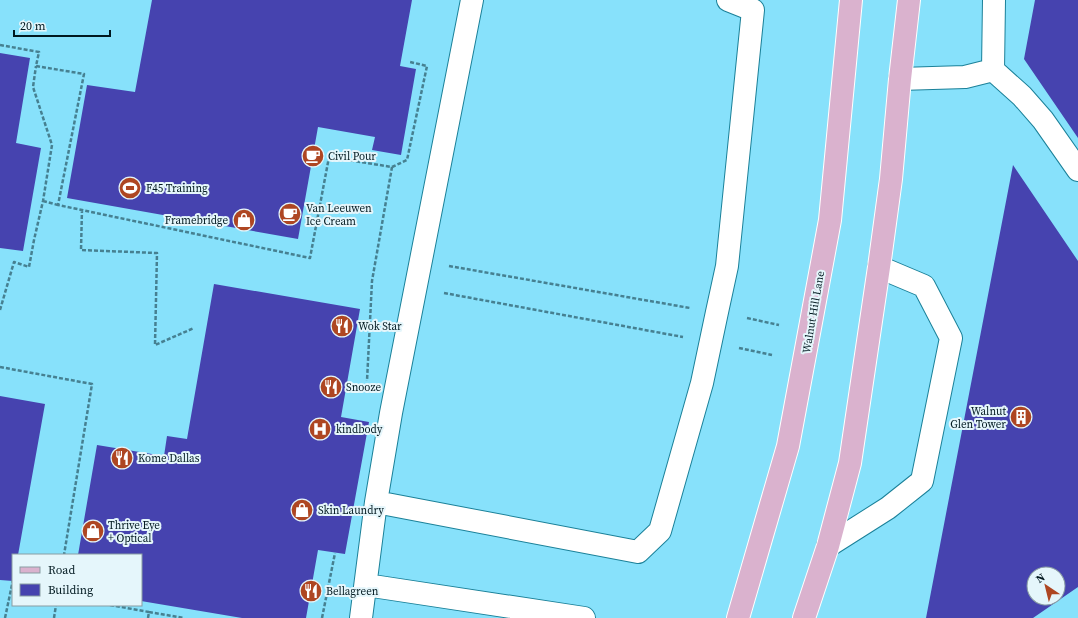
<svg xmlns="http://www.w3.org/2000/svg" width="1078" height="618" font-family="'Source Serif 4',serif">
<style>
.building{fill:#4643af;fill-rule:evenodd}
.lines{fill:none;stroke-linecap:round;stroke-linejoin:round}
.minor-casing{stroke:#1b8199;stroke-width:24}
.major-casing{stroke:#fff;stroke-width:24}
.path{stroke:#468091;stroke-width:2.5;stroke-dasharray:4 2;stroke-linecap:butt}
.minor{stroke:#fff;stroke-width:22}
.major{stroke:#dab2ce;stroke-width:22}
.labels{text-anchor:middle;stroke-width:4;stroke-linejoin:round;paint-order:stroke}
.poi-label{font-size:11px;fill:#00181f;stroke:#e5f6fb;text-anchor:start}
.street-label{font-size:11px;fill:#00181f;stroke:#e5f6fb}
</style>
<rect width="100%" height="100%" fill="#87e1fb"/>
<path class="building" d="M152 0H412L400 66 416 69 401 155 372 150 375 137 318 127 298 239 67 198 87 85 135 92Z
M1035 0H1078V138L1024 59Z
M0 53 30 58 16 143 41 148 23 251 0 248Z
M1013 165 1078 261V587L1033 618H926ZM1034 574H1058V598H1034Z
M214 284 360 309 341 417 369 422 345 554 318 550 306 618H242L141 601V555H78L97 445 164 456 167 436 187 439Z
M0 396 45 404 18 555H13V581L0 580Z"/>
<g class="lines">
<g class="minor-casing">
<path id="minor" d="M993 70 1022 96 1043 120 1078 170
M900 79 965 77 993 70 994 0
M376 502 638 552 660 531 702 383 717 312 727 266 753 10 728 0
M828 546 888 508 922 481 951 338 924 286 879 267
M366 585 584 618
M361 618 376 502 391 413 472 0"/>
</g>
<g class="major-casing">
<path id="major" d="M738 618 788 446 830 220 851 0
M804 618 828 546 850 463 879 267 891 179 900 79 909 0"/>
</g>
<path class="path" d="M0 45 39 52 36 66 84 74 58 205 310 258 329 157 392 167 372 281 367 381
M392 167 407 160 427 66 410 62
M43 201 58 205
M82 209 81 250 157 253 155 345 194 328
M449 266 690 308
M444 293 683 337
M0 310 14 262 29 267 34 240 43 201 52 145 33 87 36 66
M747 318 779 325
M739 348 772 355
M0 367 92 384 64 555
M110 605 149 612
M5 618 13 580
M54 618 56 605
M148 618 149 612 184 618
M322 618 335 553"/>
<use href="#minor" class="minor"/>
<use href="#major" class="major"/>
</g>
<defs>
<g id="cafe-disc" transform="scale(1.15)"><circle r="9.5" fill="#ae4622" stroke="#e5f6fb"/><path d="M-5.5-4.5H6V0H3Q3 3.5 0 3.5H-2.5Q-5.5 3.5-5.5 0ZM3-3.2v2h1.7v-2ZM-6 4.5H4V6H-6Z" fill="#fff"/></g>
<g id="stadium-disc" transform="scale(1.15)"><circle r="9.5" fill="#ae4622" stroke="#e5f6fb"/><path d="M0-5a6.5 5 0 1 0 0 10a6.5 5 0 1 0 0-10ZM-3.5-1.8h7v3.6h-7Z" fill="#fff"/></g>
<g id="shop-disc" transform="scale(1.15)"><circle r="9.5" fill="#ae4622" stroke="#e5f6fb"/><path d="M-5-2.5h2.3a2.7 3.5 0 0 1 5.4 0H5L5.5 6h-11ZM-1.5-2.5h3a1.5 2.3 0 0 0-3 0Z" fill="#fff"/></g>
<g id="restaurant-disc" transform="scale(1.15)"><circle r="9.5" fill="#ae4622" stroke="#e5f6fb"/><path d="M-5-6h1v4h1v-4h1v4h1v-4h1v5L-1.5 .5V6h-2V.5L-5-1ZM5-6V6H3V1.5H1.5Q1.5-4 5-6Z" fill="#fff"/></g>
<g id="building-disc" transform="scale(1.15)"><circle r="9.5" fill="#ae4622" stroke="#e5f6fb"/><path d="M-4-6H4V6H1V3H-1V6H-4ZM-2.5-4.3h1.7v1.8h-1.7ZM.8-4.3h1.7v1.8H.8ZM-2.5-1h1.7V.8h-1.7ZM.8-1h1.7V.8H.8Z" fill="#fff"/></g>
<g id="hospital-disc" transform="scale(1.15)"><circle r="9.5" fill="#ae4622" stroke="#e5f6fb"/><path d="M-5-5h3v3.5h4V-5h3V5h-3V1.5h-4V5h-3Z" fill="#fff"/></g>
</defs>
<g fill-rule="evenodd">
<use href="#cafe-disc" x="313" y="156"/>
<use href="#stadium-disc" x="130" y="188"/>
<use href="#cafe-disc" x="290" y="214"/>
<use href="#shop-disc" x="244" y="220"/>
<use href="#restaurant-disc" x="342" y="326"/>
<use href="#restaurant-disc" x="331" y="387"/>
<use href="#building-disc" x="1021" y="417"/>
<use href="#hospital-disc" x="320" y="429"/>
<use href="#restaurant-disc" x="122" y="458"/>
<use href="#shop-disc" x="302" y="510"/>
<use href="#shop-disc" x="93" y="531"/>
<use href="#restaurant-disc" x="311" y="591"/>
</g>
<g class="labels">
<g class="poi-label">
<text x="328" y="160">Civil Pour</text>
<text x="146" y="192">F45 Training</text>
<text x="306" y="212">Van Leeuwen<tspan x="306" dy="13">Ice Cream</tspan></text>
<text x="228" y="224" text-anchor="end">Framebridge</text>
<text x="358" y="330">Wok Star</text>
<text x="346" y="391">Snooze</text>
<text x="1006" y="415" text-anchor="end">Walnut<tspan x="1006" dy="13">Glen Tower</tspan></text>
<text x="336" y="433">kindbody</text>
<text x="138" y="462">Kome Dallas</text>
<text x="318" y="514">Skin Laundry</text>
<text x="108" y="529">Thrive Eye<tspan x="108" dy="13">+ Optical</tspan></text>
<text x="326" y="595">Bellagreen</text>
</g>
<g class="street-label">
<text transform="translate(813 312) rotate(-80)" y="4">Walnut Hill Lane</text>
</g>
</g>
<rect x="12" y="554" width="130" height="52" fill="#e5f6fb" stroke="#899da3"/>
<rect x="20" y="567" width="20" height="6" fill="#dab2ce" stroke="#899da3"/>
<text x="48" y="574" font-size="12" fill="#00181f">Road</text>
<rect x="20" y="584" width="20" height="12" fill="#4643af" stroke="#899da3"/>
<text x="48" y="594" font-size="12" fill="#00181f">Building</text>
<g transform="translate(1046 586) rotate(325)"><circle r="19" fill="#e5f6fb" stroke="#899da3"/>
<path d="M0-3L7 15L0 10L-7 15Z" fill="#ae4622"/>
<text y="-6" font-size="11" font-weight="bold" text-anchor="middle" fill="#00181f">N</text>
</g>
<path d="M14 30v6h96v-6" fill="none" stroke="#00181f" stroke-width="2"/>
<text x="20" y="30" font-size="12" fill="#00181f" stroke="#e5f6fb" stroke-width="3" paint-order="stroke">20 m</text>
</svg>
